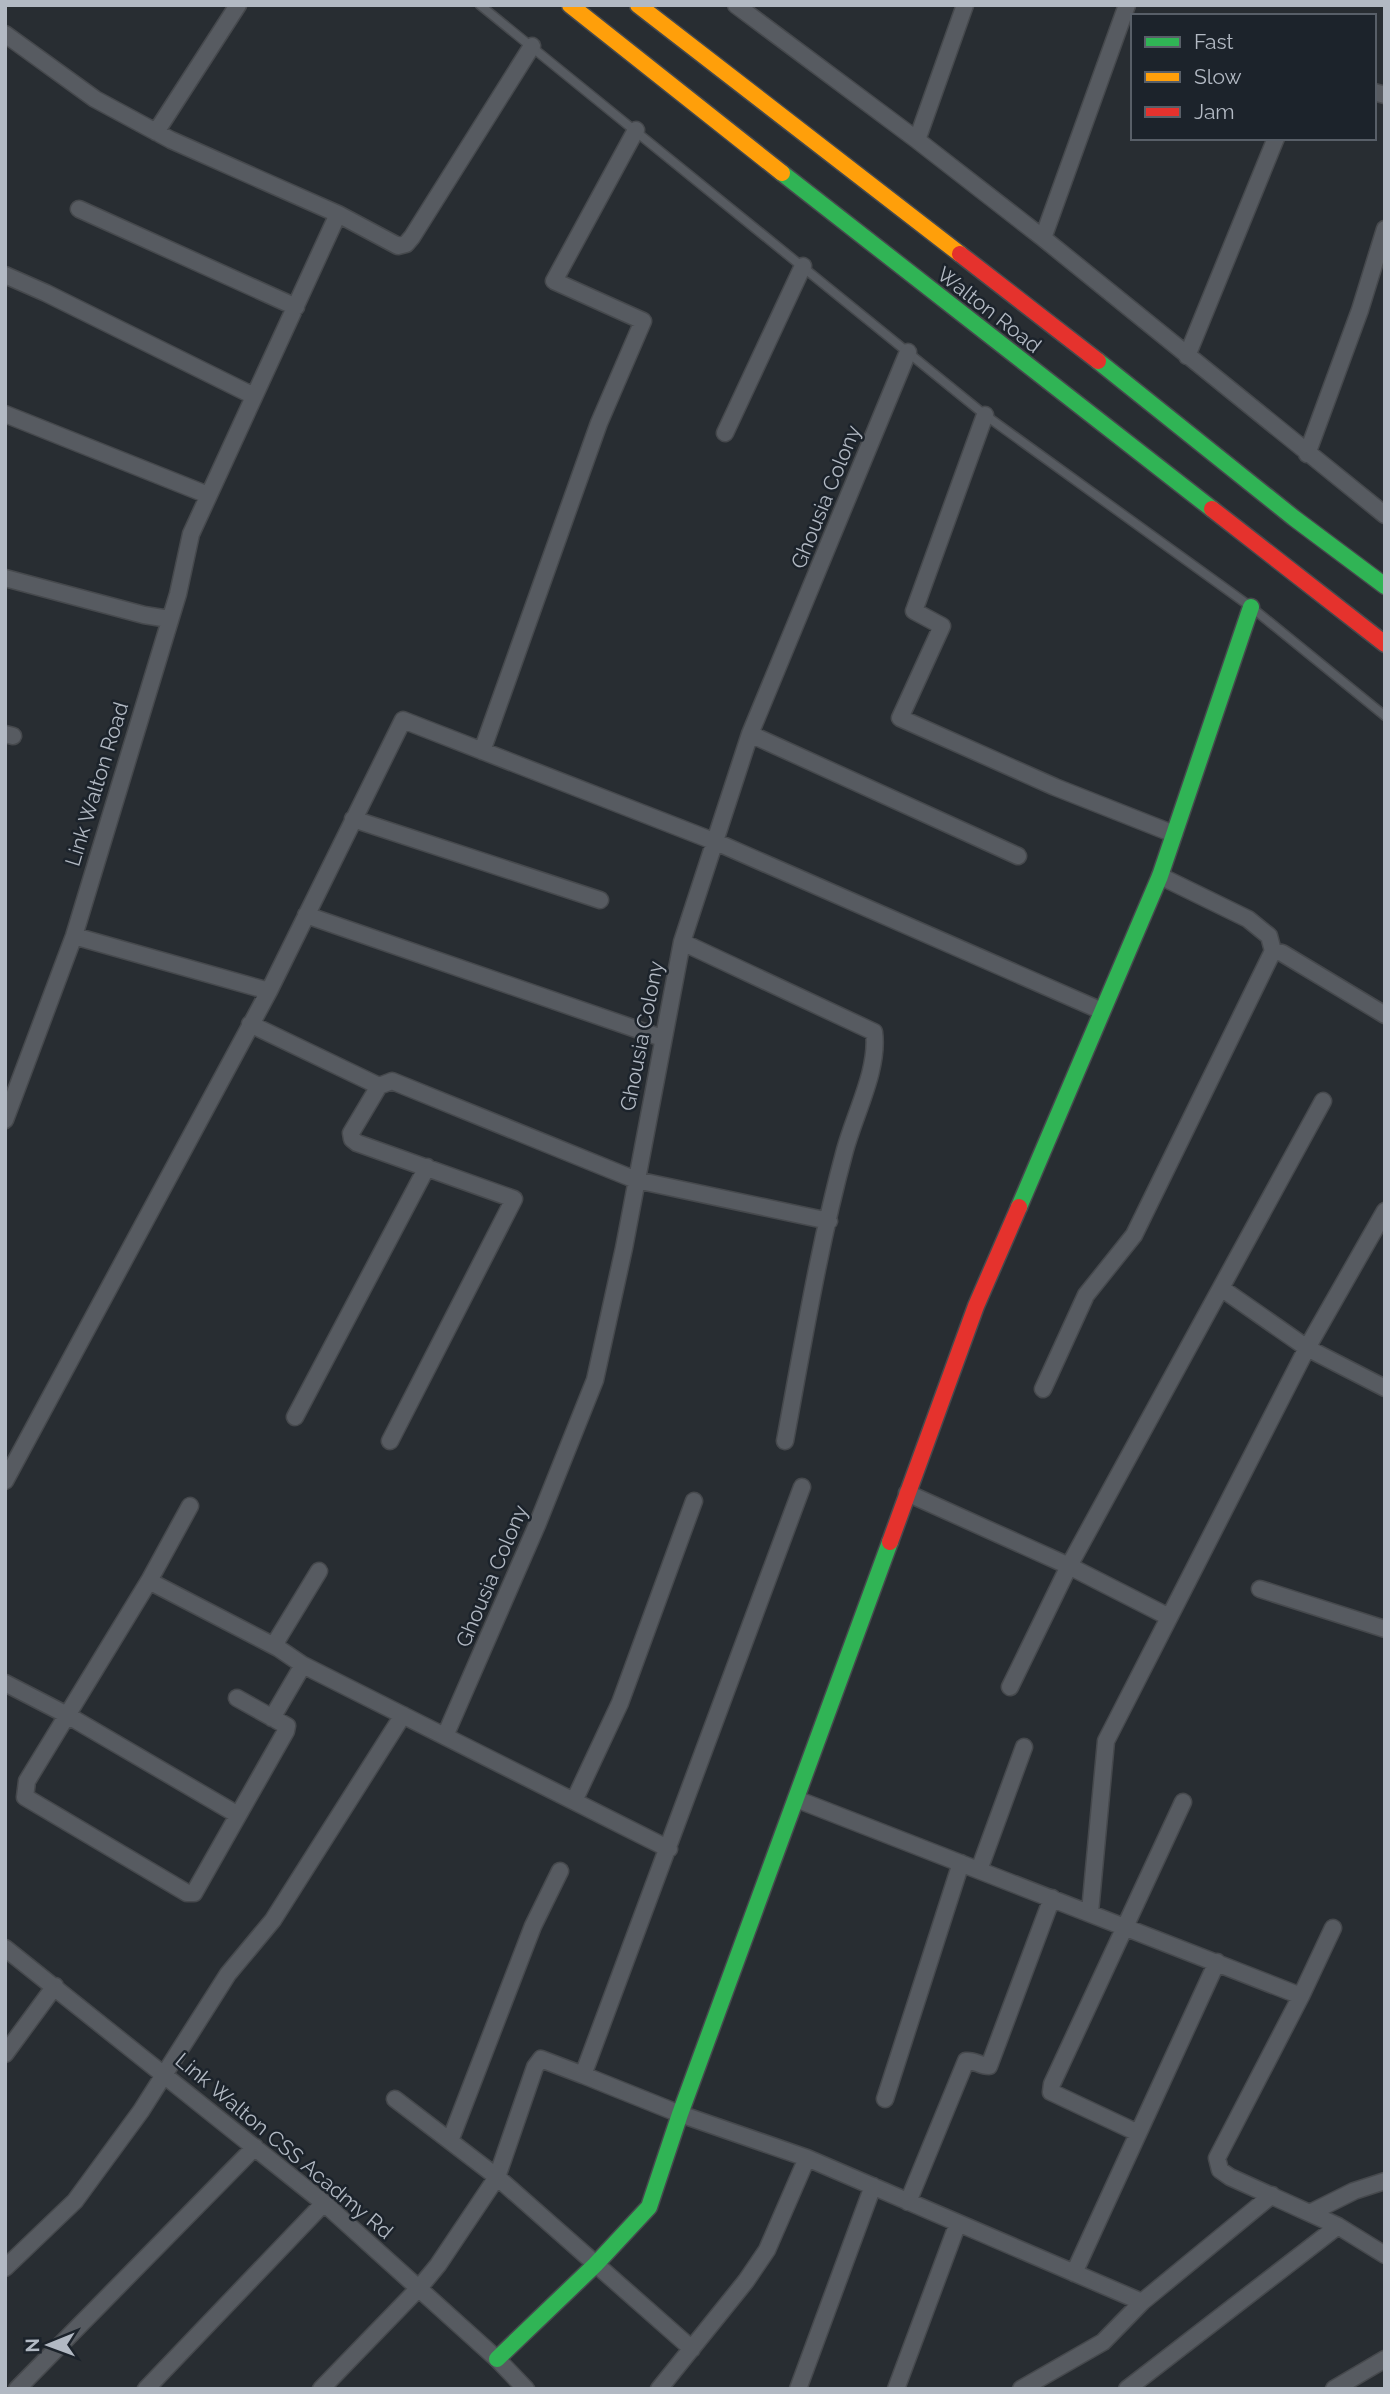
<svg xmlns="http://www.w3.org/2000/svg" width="1390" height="2394" font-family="Raleway,sans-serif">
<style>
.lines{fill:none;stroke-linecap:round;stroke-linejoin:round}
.lane-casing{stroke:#46494d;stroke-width:11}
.street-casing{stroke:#46494d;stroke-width:19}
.fast-casing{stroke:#46494d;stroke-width:19}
.slow-casing{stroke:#46494d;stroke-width:19}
.jam-casing{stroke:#46494d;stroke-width:19}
.lane{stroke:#575b61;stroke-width:8}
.street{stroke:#575b61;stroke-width:16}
.fast{stroke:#30b455;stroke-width:16}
.slow{stroke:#ff9f0a;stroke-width:16}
.jam{stroke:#e5322d;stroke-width:16}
.labels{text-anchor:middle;stroke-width:5;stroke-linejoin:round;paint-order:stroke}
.street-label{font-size:21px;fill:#b2b9c3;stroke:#1c232b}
</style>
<rect width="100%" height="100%" fill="#282d32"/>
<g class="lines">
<g class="lane-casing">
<path id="lane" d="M480 5 985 415 1251 607 1385 716"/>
</g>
<g class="street-casing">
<path id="street" d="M736 5 917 140 1043 238 1385 515
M5 34 95 99 171 140 338 214 398 246 406 244 412 237 532 46
M1374 92 1385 95
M156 132 238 5
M917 140 965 5
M79 209 296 307
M1043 238 1127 5
M5 275 46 293 254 396
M1187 356 1276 138
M5 414 208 495
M985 415 914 611 942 626 900 718 1055 787 1174 834
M725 433 803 266
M1307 454 1360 310 1385 229
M5 578 144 615 169 619
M5 734 13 736
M750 734 1018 856
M482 751 599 423 643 321 554 281 636 130
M353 819 600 900
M306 915 662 1038
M74 936 269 991
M682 942 874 1032C879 1069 855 1113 845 1150 819 1245 803 1344 785 1441
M1273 951 1282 953 1385 1015
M250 1024 379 1086
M5 1120 74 936 178 594 191 534 338 214
M1221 1288 1307 1348 1385 1388
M1043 1389 1086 1295 1134 1235 1273 951 1269 936 1248 919 1160 876
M295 1417 427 1167
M390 1441 514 1199 357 1143 352 1139 351 1133 379 1086 392 1081 636 1180 829 1221
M5 1481 269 991 403 720 716 842 1102 1011
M907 1493 1069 1566 1169 1617
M190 1506 149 1581 27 1781 25 1797 187 1893H194L286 1731 287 1726 237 1698
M149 1581 278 1648
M1260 1589 1385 1629
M303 1665 278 1648 277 1640 319 1571
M5 1683 67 1715 238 1815
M1010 1687 1069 1566 1323 1101
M272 1718 303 1665 669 1849
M445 1736 537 1525 595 1380 624 1248 682 942 750 734 908 352
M796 1799 1301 1996
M574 1801 620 1703 694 1501
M979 1870 1024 1747
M1090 1912 1106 1741 1307 1348 1385 1211
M1333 1928 1301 1996 1217 2158 1220 2170 1230 2177 1338 2226 1385 2255
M5 1948 324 2203 497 2359 526 2389
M5 2054 55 1986
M583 2075 680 2114 807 2158 1142 2302 1272 2195
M395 2099 497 2177 692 2349
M885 2099 961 1863
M1138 2133 1051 2092 1052 2084 1183 1802
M450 2141 533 1926 560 1871
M908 2202 966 2061C975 2060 980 2066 989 2066L1052 1898
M1310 2213 1354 2191 1385 2181
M5 2268 75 2201 141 2111 228 1974 273 1920 403 1715
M1074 2273 1217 1962
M17 2389 255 2147
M146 2389 324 2203
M321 2389 419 2288 438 2265 497 2177 535 2067 541 2059 583 2075 802 1487
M659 2389 746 2281 767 2250 807 2158
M798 2389 873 2186
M896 2389 958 2223
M1021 2389 1103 2342 1142 2302
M1127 2389 1338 2226
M1334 2389 1385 2359"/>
</g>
<g class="fast-casing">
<path id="fast" d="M782 173 1212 509
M1098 361 1294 518 1385 586
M1019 1207 1160 876 1251 607
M497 2359 595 2265 649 2207 680 2114 890 1542"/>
</g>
<g class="slow-casing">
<path id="slow" d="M570 5 782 173
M638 5 960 254"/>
</g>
<g class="jam-casing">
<path id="jam" d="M960 254 1098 361
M1212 509 1385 644
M890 1542 976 1306 1019 1207"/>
</g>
<use href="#lane" class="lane"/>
<use href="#street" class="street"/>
<use href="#fast" class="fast"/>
<use href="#slow" class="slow"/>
<use href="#jam" class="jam"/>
</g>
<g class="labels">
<g class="street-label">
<text transform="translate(989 310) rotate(38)" y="7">Walton Road</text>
<text transform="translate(826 497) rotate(-68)" y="7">Ghousia Colony</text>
<text transform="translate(97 784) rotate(-73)" y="7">Link Walton Road</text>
<text transform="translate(642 1036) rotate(-79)" y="7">Ghousia Colony</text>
<text transform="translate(492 1576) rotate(-67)" y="7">Ghousia Colony</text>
<text transform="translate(284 2146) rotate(40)" y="7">Link Walton CSS Acadmy Rd</text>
</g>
</g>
<rect width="1390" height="2394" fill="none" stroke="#b2b9c3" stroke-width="14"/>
<rect x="1131" y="14" width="245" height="126" fill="#1c232b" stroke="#585f68" stroke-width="2"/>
<rect x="1145" y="37" width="35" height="10" fill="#30b455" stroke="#585f68" stroke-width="2"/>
<text x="1194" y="49" font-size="21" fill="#b2b9c3">Fast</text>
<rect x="1145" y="72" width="35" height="10" fill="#ff9f0a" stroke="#585f68" stroke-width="2"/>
<text x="1194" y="84" font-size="21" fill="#b2b9c3">Slow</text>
<rect x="1145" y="107" width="35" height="10" fill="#e5322d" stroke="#585f68" stroke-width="2"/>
<text x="1194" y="119" font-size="21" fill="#b2b9c3">Jam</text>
<g transform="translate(49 2345) rotate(269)" stroke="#1c232b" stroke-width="5" paint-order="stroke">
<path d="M0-5L12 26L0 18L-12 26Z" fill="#b2b9c3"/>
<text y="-10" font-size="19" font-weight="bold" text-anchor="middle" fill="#b2b9c3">N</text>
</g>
</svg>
